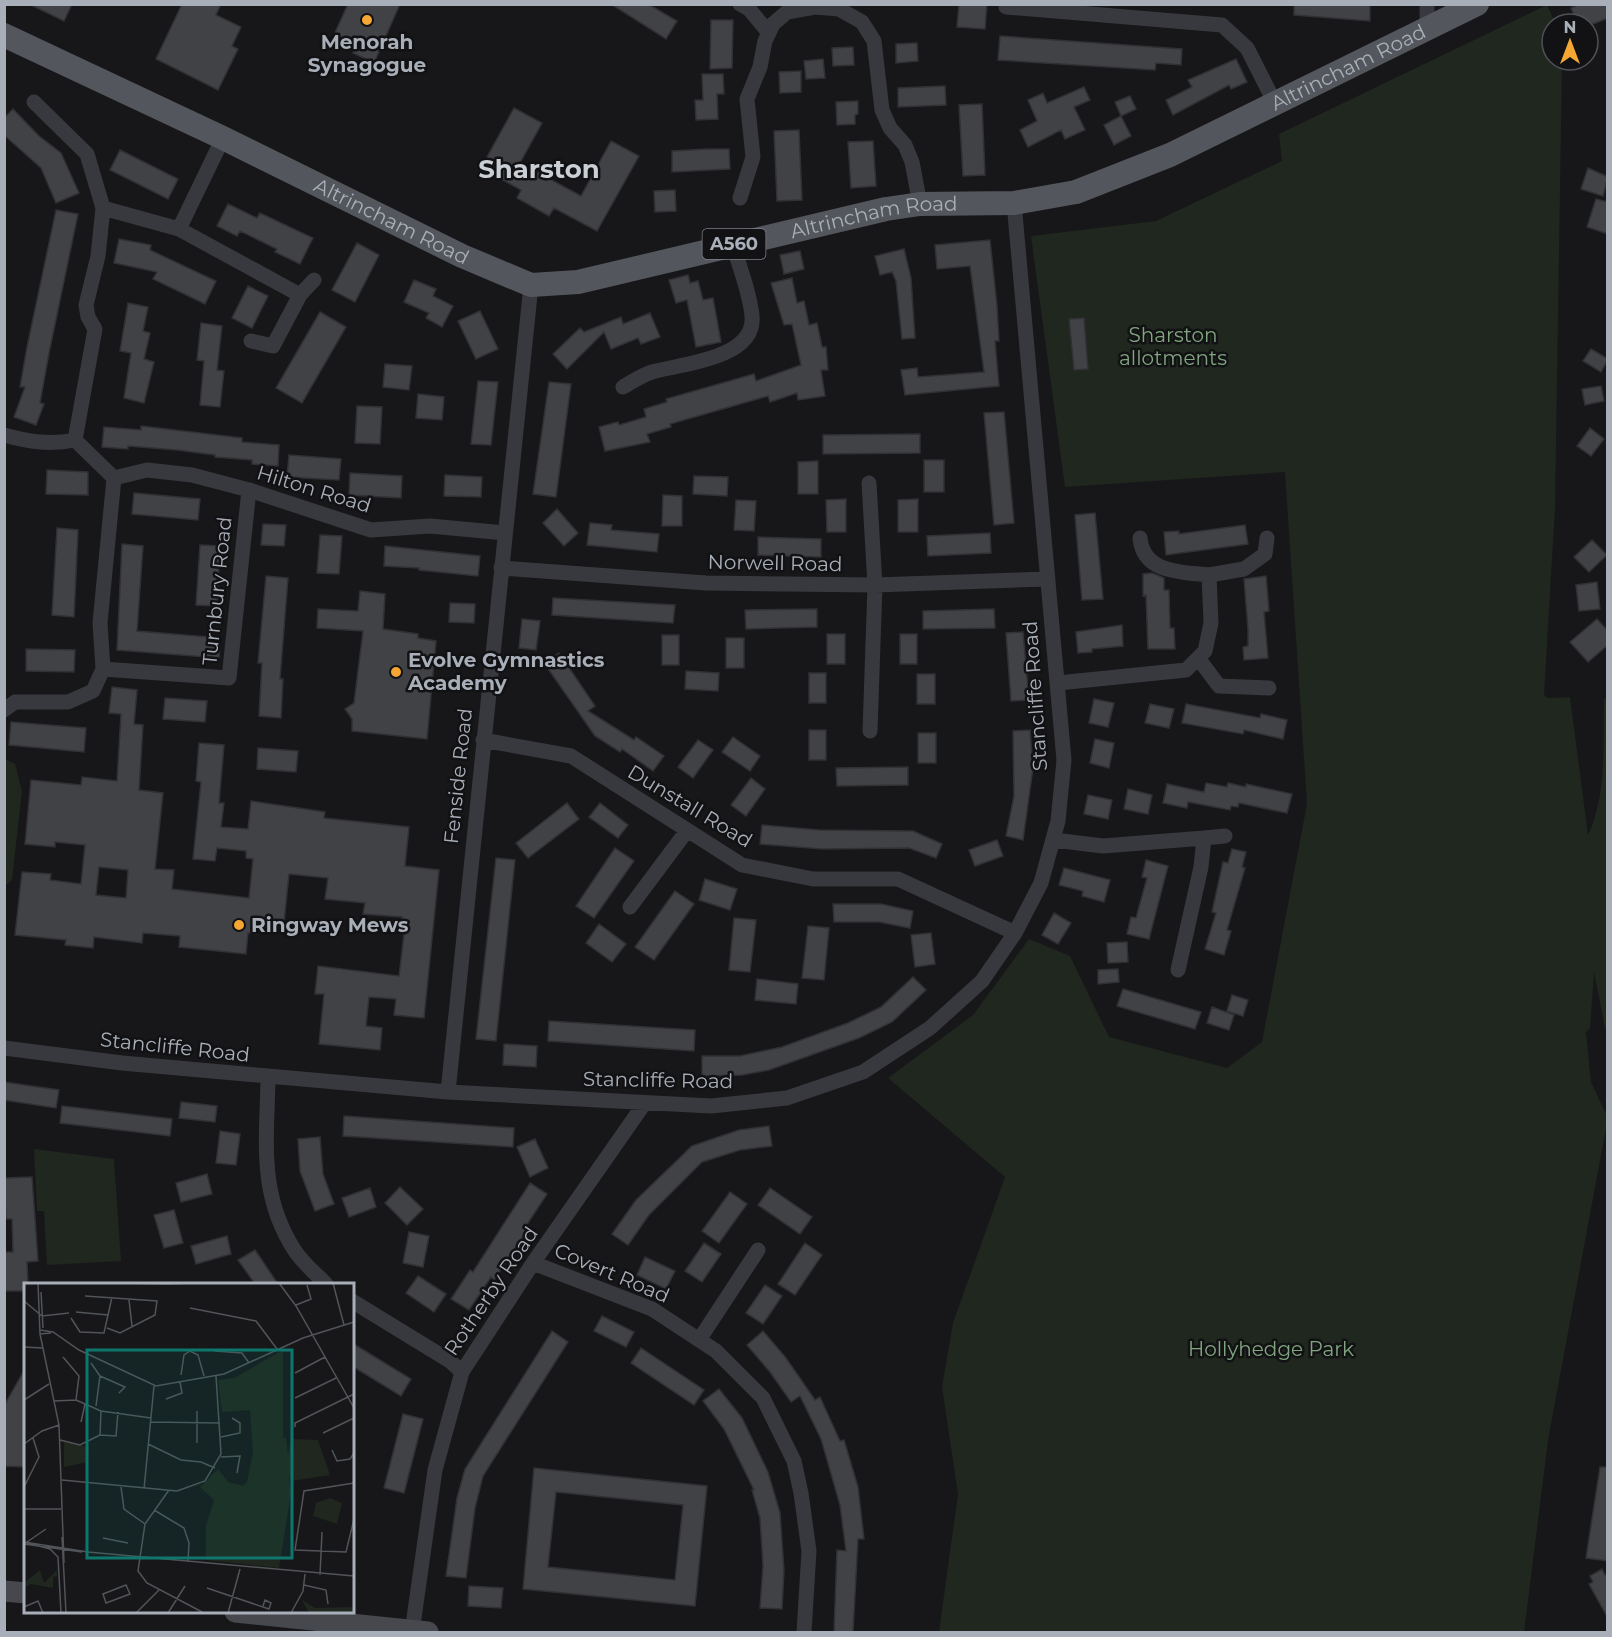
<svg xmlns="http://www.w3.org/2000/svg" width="1612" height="1637" font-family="Montserrat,sans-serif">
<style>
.green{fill:#1f271f}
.building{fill:#414246;stroke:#313135;stroke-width:1.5;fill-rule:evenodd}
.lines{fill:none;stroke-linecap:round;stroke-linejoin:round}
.street{stroke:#38393e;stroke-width:15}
.secondary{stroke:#46484e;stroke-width:21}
.primary{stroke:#54565d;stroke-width:24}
.poi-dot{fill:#f6a632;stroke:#121214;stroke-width:2}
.labels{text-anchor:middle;stroke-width:5;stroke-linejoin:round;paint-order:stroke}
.shield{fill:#121214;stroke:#7c8088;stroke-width:1.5}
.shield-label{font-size:18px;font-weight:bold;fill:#a9afb9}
.poi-label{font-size:20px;font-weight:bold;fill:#a9afb9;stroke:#121214;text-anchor:start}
.street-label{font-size:20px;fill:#a9afb9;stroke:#121214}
.park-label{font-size:20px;fill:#80a57f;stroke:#121214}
.district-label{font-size:26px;font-weight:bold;fill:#caced5;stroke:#121214}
.inset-road{fill:none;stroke:#515459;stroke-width:1.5}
.view{fill:#0f766e;fill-opacity:0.15;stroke:#0f766e;stroke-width:3}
.inset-edge{fill:none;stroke:#a9afb9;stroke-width:3}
</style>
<rect width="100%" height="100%" fill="#171719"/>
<path class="green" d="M1547 5 1556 24H1552V60H1562L1555 508 1544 695 1548 698 1570 697 1588 835C1607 795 1603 743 1604 699H1607V1028H1605L1594 972 1590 1028 1586 1032 1591 1082 1606 1114 1607 1123 1548 1440 1524 1632H939L958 1494 942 1387 953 1323 1005 1177 888 1078 973 1015 1029 939 1070 956 1109 1037 1227 1068 1262 1042 1307 804 1285 472 1065 487 1031 236 1156 221 1282 161 1279 134Z
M5 759 15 764 22 791 12 880 5 886Z
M34 1149 114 1159 121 1261 47 1265 44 1211H37Z"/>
<path class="building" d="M29 4H72L64 21Z
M182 4H221L216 15 241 27 232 46 238 49 218 90 156 59Z
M348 4H400L374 63 353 53 355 48 337 40 338 37 334 35Z
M611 4H648L677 21 666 39Z
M959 4H987L985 29 957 27Z
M1294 4H1370V21L1294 15Z
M1579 4H1608V18L1593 24H1578L1571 8Z
M711 20H733L732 68 710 69Z
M1000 36 1182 49 1181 65 1156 63 1155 70 998 60Z
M917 43 918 61 896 63V44Z
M853 47 854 65 833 66 832 48Z
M823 59 825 78 806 79 804 61Z
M1236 59 1247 82 1231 89 1229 85 1173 115 1166 100 1192 87 1188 80Z
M801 71V92L780 93 779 72Z
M702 74H723L724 94H717L718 119 696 120 695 100H703Z
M945 86 946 105 898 107V88Z
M1084 87 1090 100 1074 107 1085 130 1065 139 1061 130 1028 147 1020 130 1037 121 1028 100 1043 93 1047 103Z
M1130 96 1136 109 1121 116 1131 136 1114 145 1104 125 1121 116 1115 102Z
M858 101V114L855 115V124L837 125 836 102Z
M982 104 985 175 963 176 959 105Z
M514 108 542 123 520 163 581 196 611 141 639 156 597 231 554 208 549 216 517 198 521 190 481 168Z
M13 109 39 136 61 153 79 193 56 203 41 168 4 135V118Z
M799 130 802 200 777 201 774 131Z
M873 141 876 186 851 188 848 142Z
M707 149H729L730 169 672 172V151Z
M120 150 178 179 168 199 110 170Z
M1588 168 1608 177 1603 196 1581 189Z
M675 190 676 211 655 212 654 191Z
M1596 199 1608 202V234L1587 227Z
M228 204 257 218 260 213 313 238 300 264 275 252 277 249 240 231 237 236 217 226Z
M56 210 78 214 49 353 40 403 44 404 36 425 14 417 25 387H20L27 347Z
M119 239 151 245 150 250 216 281 205 304 153 279 157 272 114 263Z
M990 240 997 306 999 341H995L999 386 905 395 901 370 917 368 918 377 984 372 970 266 937 269 935 245Z
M357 243 379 255 355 302 332 290Z
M904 249 911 278 915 338 902 339 896 281 892 272 880 275 875 256Z
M800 251 804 269 784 274 780 255Z
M688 275 690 283 698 281 703 300 713 298 721 342 696 347 687 300 676 303 669 280Z
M792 278 797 303 804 301 809 325 817 323 822 347H826L828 370H821L825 396 798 400 797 393 770 402 768 396 670 424 671 427 647 434 650 442 605 451 599 427 618 422 619 425 646 417 644 409 667 402 666 399 754 374 756 381 801 365 792 324 784 325 771 283Z
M414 280 436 289 433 296 453 306 442 327 426 318 429 313 404 302Z
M248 286 268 296 252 328 232 318Z
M128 303 148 307 143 331 150 333 144 359 154 362 144 403 124 398 131 353 120 351Z
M480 311 498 349 476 359 458 321Z
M320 312 346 327 302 403 276 388Z
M650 313 660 337 641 344 638 338 611 349 604 332 567 369 553 354 580 328 584 332 621 317 623 324Z
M1084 318 1088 369 1074 370 1069 319Z
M201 323 222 326 217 370 224 371 220 407 200 405 204 361 197 360Z
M1591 349 1608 359 1601 372 1583 361Z
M385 364 412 366 409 390 383 387Z
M478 381 498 382 491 445 471 444Z
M549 382 571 384 556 497 533 494Z
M1601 386 1604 401 1585 405 1582 389Z
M418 394 444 397 442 420 416 418Z
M357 406 382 407 380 444 355 443Z
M1004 412 1014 523 994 525 984 413Z
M141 426 242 438V442L279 445 278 466 252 464V460L215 457V455L177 450 128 446V449L102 447 104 427 141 430Z
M1590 428 1604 439 1591 456 1577 446Z
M920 434V453L823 454V435Z
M289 455 341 459 339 480 287 477Z
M924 460H944V492H924Z
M818 461V494H798V462Z
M47 470 88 472V495L46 494Z
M350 473 402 476 401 498 349 495Z
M445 475 482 477 481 497 444 496Z
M694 476 728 477 727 496 693 494Z
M134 493 200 499 198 520 132 514Z
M663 495 682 496V526H662Z
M846 499V532H827L826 500Z
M918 499V532H898V500Z
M736 500 756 501 754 531 734 530Z
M557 509 578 533 564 546 543 523Z
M1095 513 1103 599 1082 600 1075 515Z
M590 523 612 525 611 530 659 534 657 552 587 545Z
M263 524 286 525 284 546 261 545Z
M1245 525 1248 544 1166 555 1164 532 1179 531V534Z
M57 528 78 530 74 617 52 615Z
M990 533 991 553 928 556 927 536Z
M320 535 342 536 339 574 317 573Z
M758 537 821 539V557L758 555Z
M1592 540 1607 555 1589 572 1574 557Z
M122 544 143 546 137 631 220 638 219 658 117 650Z
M200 545 220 546 217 606 196 605Z
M385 546 480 556 478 576 419 570V568L384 566Z
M1152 573 1164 578V590H1169L1170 628H1174L1175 649H1148L1146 595 1143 596V574Z
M266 576 288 578 280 679H283L281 718 259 716 262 663H258Z
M1266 576 1269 611 1264 612 1268 658 1244 660 1243 647 1248 646V629L1244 579Z
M1597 582 1600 609 1579 611 1576 585Z
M360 591 385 594 383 629 418 634V638L436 641 427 739 352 731V719L345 709 354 703 363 631 317 628 318 609 358 611Z
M553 598 675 605 673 623 552 615Z
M450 603 475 604 474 623 449 622Z
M817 609V627L746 629 745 610Z
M994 609 995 628 923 629V611Z
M522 619 540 621 536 650 519 648Z
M1597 619 1608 631V645L1588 662 1570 642Z
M1122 625 1123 646 1092 649V652L1078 653 1076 632Z
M1023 632 1029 700 1011 701 1006 633Z
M827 634H845V664H827Z
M900 634H917V664H900Z
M662 635H679V665H662Z
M726 638H744V668H726Z
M26 649 75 650 74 672 26 671Z
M559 653 595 706 588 711 634 740 636 737 664 756 653 771 622 749 620 752 595 736 544 663Z
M686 671 719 673 718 691 685 689Z
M809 673H826V703H809Z
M917 674H935V704H917Z
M112 687 137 690 134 724 143 725 139 790 163 793 155 869 174 870 172 889 249 898 253 859 246 858V851L217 848 215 861 193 859 201 782 196 781 199 743 224 745 219 803H224L221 827 248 829 251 801 325 812 324 818 409 827 405 866 439 870 424 1018 394 1015 396 999 369 997 366 1026 382 1028 380 1050 319 1044 324 994H315L318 966 399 976 404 934 400 933 402 917 363 914 365 903 325 899 328 878 289 874 283 932 257 930V934L248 933 246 954 179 947 180 936 143 933 142 943 94 937 93 948 65 945 66 940 15 935 22 872 51 874 50 880 81 884 85 845 55 842V847L25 844 31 780 81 785 82 777 117 781 121 714 109 713ZM99 867 128 870 126 898 96 895Z
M165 698 207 701 205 722 163 719Z
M1094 699 1114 703 1108 727 1089 723Z
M1150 704 1174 709 1169 728 1145 723Z
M1186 704 1260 718 1261 714 1287 720 1283 739 1244 730 1243 734 1182 723Z
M11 722 86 728 84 752 9 745Z
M809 730H826V760H809Z
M1030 730 1033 768 1023 840 1006 836 1014 796 1013 731Z
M918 733H936V763H918Z
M733 737 760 756 750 771 722 752Z
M1095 739 1114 743 1109 768 1090 763Z
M698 740 713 750 693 778 678 767Z
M258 748 298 751 296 772 257 769Z
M908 767V785L837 786 836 768Z
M751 778 765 789 746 816 731 805Z
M1206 783 1227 787 1228 783 1246 787V784L1292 794 1287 813 1239 803 1238 807 1231 806 1230 810 1188 802 1187 808 1163 803 1167 784 1204 792Z
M1128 789 1152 795 1148 814 1124 809Z
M1088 795 1112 800 1108 819 1084 814Z
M567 803 579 819 528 858 516 843Z
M600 803 628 825 618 838 589 817Z
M762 825 819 830 913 831 942 844 936 858 909 848 823 849 760 844Z
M997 840 1003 856 975 866 969 850Z
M615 848 634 861 594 918 576 906Z
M1232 849 1246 852 1242 867 1245 868 1227 930 1231 931 1224 955 1205 949 1216 913 1212 912 1223 862 1228 863Z
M496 858 515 860 496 1041 476 1039Z
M1146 860 1168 866 1149 939 1127 934 1131 917 1136 918 1147 878 1142 877Z
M1064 868 1110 880 1104 902 1082 896 1083 891 1059 885Z
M705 879 737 889 730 910 699 900Z
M675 891 694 904 654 960 635 947Z
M833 904H881L913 911 910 928 879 922H834Z
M1054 913 1071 923 1058 944 1042 935Z
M734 918 756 920 750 972 729 970Z
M599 924 626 944 612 962 586 943Z
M808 926 829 928 824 980 802 978Z
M931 933 935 964 915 967 911 935Z
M1127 942 1128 962 1108 963 1107 943Z
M1118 969 1119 982 1098 984V970Z
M913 977 926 990 892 1022 859 1038 769 1070 742 1075 702 1076V1056H740L782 1047 848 1023 881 1007Z
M757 979 798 984 796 1004 755 1000Z
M1123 989 1201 1012 1195 1029 1117 1006Z
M1232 995 1248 1000 1243 1016 1227 1011Z
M1212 1007 1234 1015 1229 1030 1207 1023Z
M549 1021 695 1030 694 1051 548 1041Z
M504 1044 537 1046 536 1067 503 1065Z
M4 1082 59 1090 56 1108 4 1100Z
M181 1102 217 1106 215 1122 179 1118Z
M62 1106 172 1119 170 1136 60 1123Z
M344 1116 514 1128 513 1147 343 1136Z
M769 1126 772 1146 740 1150 702 1162 649 1215 628 1245 612 1234 636 1200 692 1146 739 1130Z
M220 1131 240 1134 236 1165 216 1163Z
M320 1137 323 1174 334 1204 315 1211 300 1171 298 1139Z
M535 1139 548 1168 530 1177 517 1147Z
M207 1174 212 1194 181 1202 176 1183Z
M32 1177 38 1261 27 1262 28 1284H26V1291H4V1252H13L12 1219H6L4 1178Z
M530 1183 547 1194 526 1226 529 1228 494 1280 491 1277 469 1310 451 1299 470 1270 473 1272Z
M400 1187 423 1209 407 1225 385 1203Z
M370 1188 376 1207 349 1217 342 1198Z
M770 1188 812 1217 800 1234 758 1205Z
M730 1192 747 1204 719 1243 702 1231Z
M174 1210 183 1243 164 1248 154 1215Z
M409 1232 429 1236 423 1267 403 1263Z
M227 1236 231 1254 196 1264 191 1246Z
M704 1243 721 1254 702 1282 685 1271Z
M805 1243 822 1255 795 1295 778 1284Z
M255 1250 278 1284H255L238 1260Z
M645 1257 675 1271 666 1289 637 1275Z
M418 1276 446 1294 434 1312 406 1293Z
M765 1285 782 1296 763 1324 746 1313Z
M602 1316 634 1332 626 1347 594 1331Z
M552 1331 568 1342 483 1476 475 1508 466 1578 446 1576 457 1498 465 1469Z
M763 1331 786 1358 815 1400 820 1397 840 1441 844 1440 858 1487 864 1539H858L853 1632H834L837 1550 846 1551 840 1505 821 1439 800 1396 791 1402 770 1372 747 1345Z
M352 1343 411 1379 401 1396 352 1366Z
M641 1348 704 1390 694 1405 631 1363Z
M26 1367V1467L4 1466V1406Z
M719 1389 742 1418 768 1472 780 1513 784 1570 782 1609 760 1608 763 1566 760 1518 752 1490H754L724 1429 703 1401Z
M403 1414 423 1419 404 1493 384 1488Z
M1600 1467H1608V1561L1586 1558Z
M534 1468 707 1486 695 1606 523 1589ZM556 1492 683 1505 675 1580 548 1567Z
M1602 1569 1605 1575 1608 1573V1618L1589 1584 1593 1582 1590 1576Z
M469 1586 503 1588 501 1608 468 1606Z"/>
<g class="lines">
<path class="street" d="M740 4 749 9 769 33
M1427 4V29
M1006 7 1222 25 1247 48 1276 105
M34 102 87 154 103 208 98 256 86 305 88 317 95 329 75 440
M740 198 753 157 747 99 760 67 765 41 773 24 787 12 815 7 839 9 862 22 874 41 882 110 890 128 905 145 912 162 920 204
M103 208 179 229 300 295 273 346 251 341
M179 229 223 138
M300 295 314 280
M623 387C632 382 642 375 652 372 680 364 756 359 752 316 750 292 739 267 733 244
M4 435C30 442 50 445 75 440L114 478
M114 478 147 470 192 475 249 490 371 530 430 526 505 533
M869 483 875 585 870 731
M501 568 706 583 875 585 1048 579
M1209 575 1244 569 1265 554 1267 538
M1198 658 1219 686 1269 688
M103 669 229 678 249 490
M1058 683 1186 670 1205 651 1211 623 1209 575C1181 572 1143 573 1140 538
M4 710 15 702H68L93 691 103 669 100 623 114 478
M483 740 571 756 742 865 813 879H898L1015 933
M1204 838 1225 836
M1054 840 1103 846 1204 838 1201 867 1178 970
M630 907 686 832
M4 1048 122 1063 448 1092 711 1106 787 1098 863 1072 930 1028 982 981 1015 933 1041 883 1058 821 1064 760 1014 203
M268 1078C267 1141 258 1194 295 1251 303 1263 316 1274 326 1284
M448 1092 531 285
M533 1263 652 1309 716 1351 763 1398 794 1461 801 1493 809 1551 804 1632
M352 1301 450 1361 462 1372
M699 1340 758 1250
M412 1632 435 1470 462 1372 533 1263 644 1104"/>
<path class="secondary" d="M4 1591 26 1593
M235 1612 428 1632"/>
<path class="primary" id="s1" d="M4 35 223 138 462 256 531 285 578 282 886 209 920 204 1014 203 1076 192 1170 155 1477 4"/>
</g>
<g class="poi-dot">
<circle cx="367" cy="20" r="6"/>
<circle cx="396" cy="672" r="6"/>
<circle cx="239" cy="925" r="6"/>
</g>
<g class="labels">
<rect class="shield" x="702.5" y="229" width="63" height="30" rx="4.5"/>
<g class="shield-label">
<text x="734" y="250">A560</text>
</g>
<g class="poi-label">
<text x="367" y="49" text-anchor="middle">Menorah<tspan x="367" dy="23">Synagogue</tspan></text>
<text x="408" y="667">Evolve Gymnastics<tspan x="408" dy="23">Academy</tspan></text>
<text x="251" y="932">Ringway Mews</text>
</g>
<g class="street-label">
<text dy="7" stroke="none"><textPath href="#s1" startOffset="1438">Altrincham Road</textPath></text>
<text dy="7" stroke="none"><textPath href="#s1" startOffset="934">Altrincham Road</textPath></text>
<text dy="7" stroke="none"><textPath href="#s1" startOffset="430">Altrincham Road</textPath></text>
<text transform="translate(314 489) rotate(17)" y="7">Hilton Road</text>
<text transform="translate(775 563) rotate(1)" y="7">Norwell Road</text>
<text transform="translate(217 591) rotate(-84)" y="7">Turnbury Road</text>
<text transform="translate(1035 696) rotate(-94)" y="7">Stancliffe Road</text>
<text transform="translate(458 776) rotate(-84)" y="7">Fenside Road</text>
<text transform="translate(690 806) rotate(31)" y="7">Dunstall Road</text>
<text transform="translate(175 1047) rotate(6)" y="7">Stancliffe Road</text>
<text transform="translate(658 1080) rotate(1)" y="7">Stancliffe Road</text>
<text transform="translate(612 1273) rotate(23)" y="7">Covert Road</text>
<text transform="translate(491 1291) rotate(-56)" y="7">Rotherby Road</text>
</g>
<g class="park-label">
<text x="1173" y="342">Sharston<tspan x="1173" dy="23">allotments</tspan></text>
<text x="1271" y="1356">Hollyhedge Park</text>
</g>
<g class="district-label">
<text x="539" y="178">Sharston</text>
</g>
</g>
<g transform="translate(24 1283)">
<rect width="330" height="330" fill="#171719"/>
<path d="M259 67V155H262L264 172 267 156 294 157 306 192 267 198 265 193 267 210 255 285 182 277V243L190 217 176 204 194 186 204 199 219 203 223 199 229 169 226 127 198 129 194 97 210 95ZM40 159 65 164 64 179 40 184ZM306 215 318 220 313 241 289 233 292 220ZM16 287 20 300 33 287V293L29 294V305L7 301 0 305V300ZM278 317 291 325 330 324V330H285Z" fill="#1f271f"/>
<path class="inset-road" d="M14 0 16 51 27 50M95 0 144 1M255 0 272 23 330 125M309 0 320 42M141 1 170 0M17 9 19 45M61 13 133 18 131 32 96 50 83 45M105 17 108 43M0 18 18 33 45 30M272 22 287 16 283 2M166 25 232 38 253 66M52 29 84 32M47 35 56 49 80 50 88 14M16 47 29 49 55 67 132 103 200 91 279 55 330 39M16 51 35 142 40 280M0 64 19 65M191 68 218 70 225 80M39 74 55 93 52 117M67 80 76 93 72 123M271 90 301 74M157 92 160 72 166 68 174 72 180 93M76 93 101 104 95 110M271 115 312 95M142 116 158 110 156 99M0 117 25 101M30 118 52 117 77 128M77 128 127 135M173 128V160M57 139 61 121M126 139 196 140M271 144V140L330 111M299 150 330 135M76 152 92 153 94 129M76 152 77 128M197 154 216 150V140L208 135M36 157 56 162 76 152M0 161 18 148 35 142M124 161 157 177 177 179 191 185M308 167 313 178 326 176 330 170M197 174 216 173 213 190M38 197 153 208 181 198 197 171 192 93M330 200 280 208 271 267 322 269 330 236M0 204 15 174 9 155M97 204 100 226 121 241M120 206 130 103M145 207 121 241 114 288 123 300 180 330M0 226H37M130 227 160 245 165 260 164 279M38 254 42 330M79 255 104 260M0 259 64 269 330 293M0 259 26 266 34 274 37 330M3 259 22 246M0 261 58 269M296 292 298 249M102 302 106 311 82 320 79 311ZM280 302 302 307 304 321M183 305 245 326 247 320 241 317 239 323M0 324 14 318 19 330M112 330 135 307M144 330 161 303M204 330 216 286M267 330 279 308 281 291"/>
<path class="view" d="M63 67H268V275H63Z"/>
<rect width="330" height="330" class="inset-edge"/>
</g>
<rect width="1612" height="1637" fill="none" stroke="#a9afb9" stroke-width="12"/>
<g transform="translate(1570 42)"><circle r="28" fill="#121214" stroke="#4e5156" stroke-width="1.5"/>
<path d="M0-4.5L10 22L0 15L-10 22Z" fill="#f6a632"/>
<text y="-9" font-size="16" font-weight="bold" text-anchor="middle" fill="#a9afb9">N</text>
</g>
</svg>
